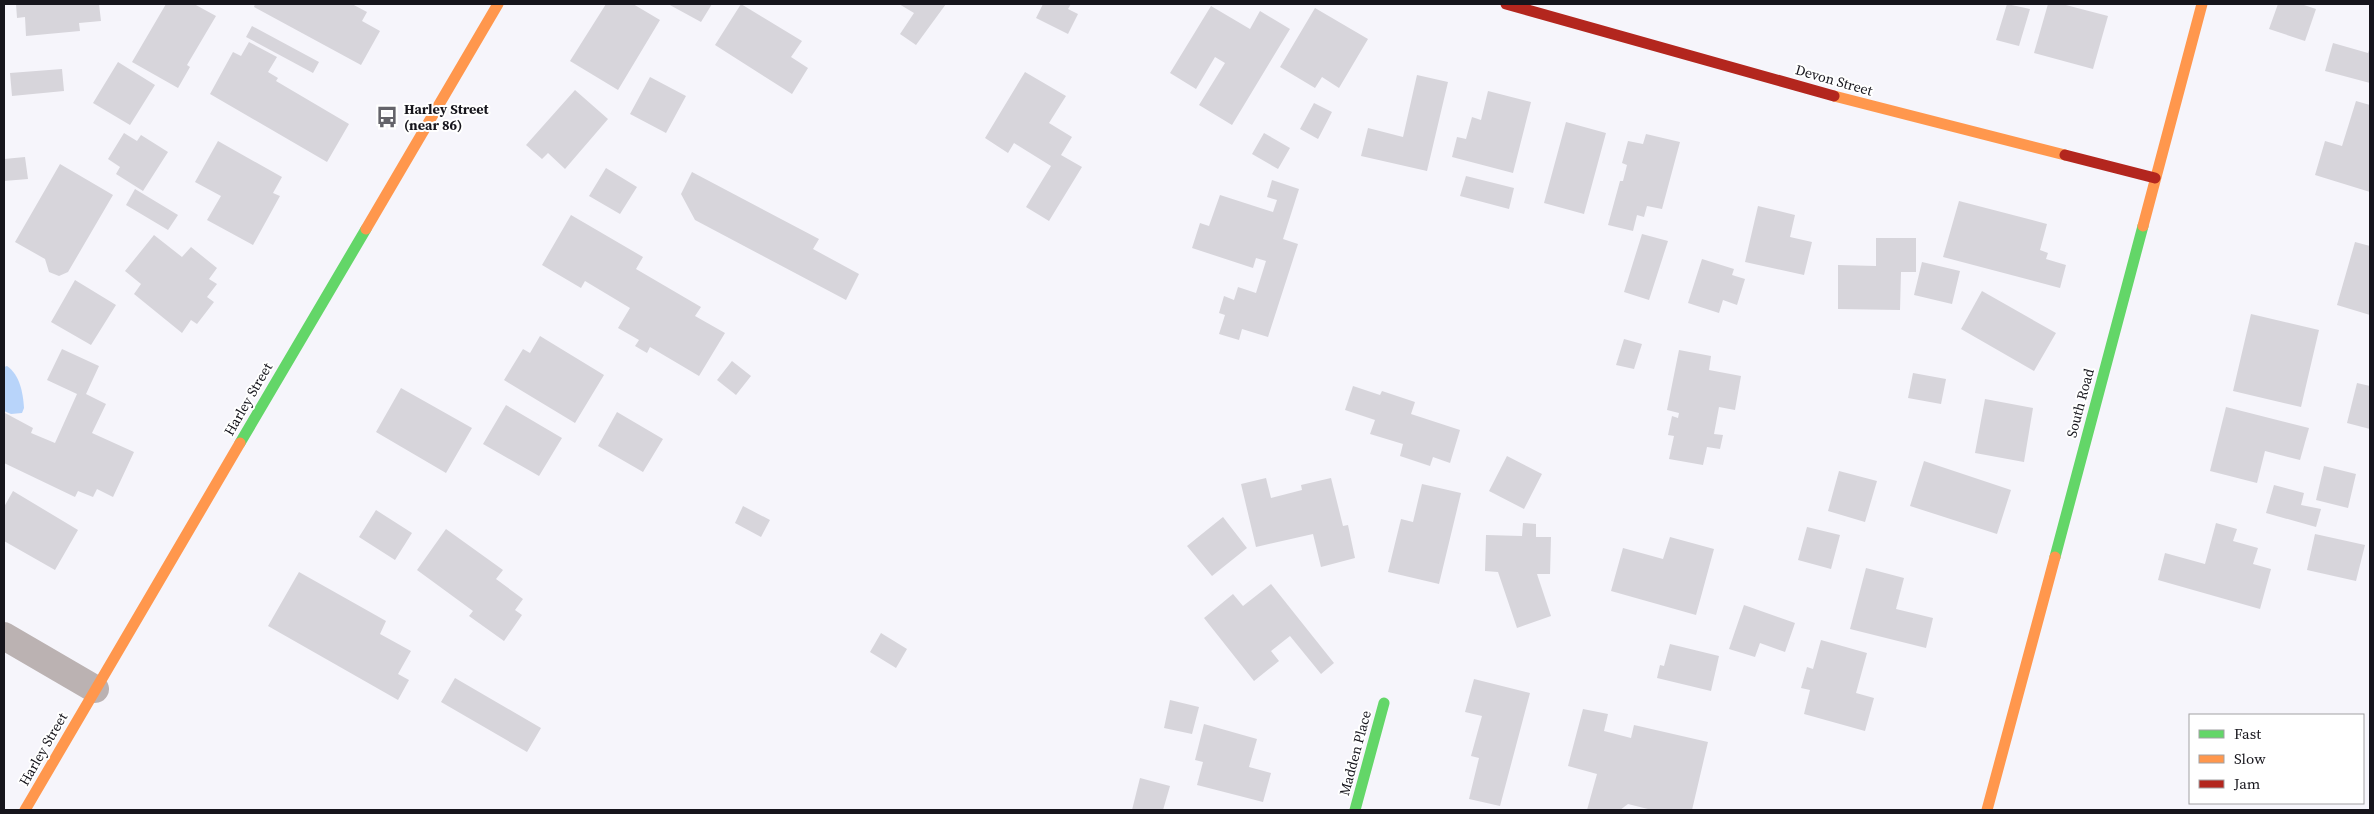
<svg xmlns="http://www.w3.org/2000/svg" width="2374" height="814" font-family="'Source Serif 4',serif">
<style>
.water{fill:#b8d4fa}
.building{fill:#d7d5db}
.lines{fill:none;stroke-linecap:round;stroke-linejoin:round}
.street{stroke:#bbb2b2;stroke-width:28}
.fast{stroke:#63d668;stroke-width:11}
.slow{stroke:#ff974d;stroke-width:11}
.jam{stroke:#b3261e;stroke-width:11}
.labels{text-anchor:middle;stroke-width:4;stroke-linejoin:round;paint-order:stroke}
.street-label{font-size:14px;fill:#16151c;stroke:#fff}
.poi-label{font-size:14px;font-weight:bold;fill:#16151c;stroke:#fff;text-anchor:start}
</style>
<rect width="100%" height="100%" fill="#f6f5fb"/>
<path class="water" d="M7 366C20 375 23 393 24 408L22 413 11 414 4 411V367Z"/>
<path class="building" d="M16 4H99L101 21 79 23 80 31 26 36 25 17 17 18Z
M166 4H194L216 16 187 65 190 67 178 88 132 62Z
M255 4H352L367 12 362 21 380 31 361 65 254 7Z
M606 4H633L660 20 618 90 570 61Z
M668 4H712L701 22Z
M741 4 802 41 791 57 808 68 792 94 715 45Z
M899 4H946L916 45 900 34 914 13Z
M1043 4H1071L1068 9 1078 14 1068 34 1036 18Z
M2007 4 2030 9 2019 46 1996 40Z
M2048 4H2062L2108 16 2093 69 2034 53Z
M2278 4H2301L2316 9 2305 41 2269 29Z
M1211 6 1250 29 1260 11 1290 29 1232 125 1199 105 1225 63 1215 57 1196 89 1170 73Z
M1315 8 1368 39 1339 88 1322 77 1315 88 1280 67Z
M252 26 319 62 313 73 246 37Z
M249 42 277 57 268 72 278 78 276 81 349 124 327 162 210 94 233 52 241 56Z
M2333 43 2368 53 2370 47V83L2325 71Z
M118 62 155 85 130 125 93 103Z
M62 69 64 91 12 96 10 73Z
M1025 72 1066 96 1049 123 1072 137 1061 155 1082 167 1049 221 1026 207 1051 166 1014 143 1008 153 985 138Z
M1417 75 1448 82 1427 171 1361 156 1368 128 1403 137Z
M650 77 686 96 666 133 630 114Z
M575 90 608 119 565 169 548 153 542 159 526 145Z
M1488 91 1531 102 1513 173 1452 157 1457 137 1466 139 1472 117 1481 120Z
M2356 101 2370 105V192L2315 175 2325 141 2342 146Z
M1314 103 1332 112 1318 139 1300 129Z
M1566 122 1606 133 1584 214 1544 203Z
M124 133 137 141 141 135 168 152 143 191 116 174 120 167 108 159Z
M1264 133 1290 148 1278 169 1252 154Z
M1646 134 1680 142 1662 209 1647 206 1644 217 1637 215 1633 231 1608 225 1620 181H1623L1627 165 1622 163 1628 141 1643 144Z
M218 141 282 177 273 193 280 196 253 245 207 220 221 196 195 182Z
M25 157 28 179 4 181V159Z
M60 164 113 195 68 272 59 276 49 272 45 259 15 242Z
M606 168 637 187 620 214 589 196Z
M692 172 819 239 813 249 859 274 846 300 695 220 681 194Z
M1466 176 1514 188 1509 209 1460 196Z
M1272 180 1299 189 1283 239 1298 244 1268 337 1242 329 1239 340 1219 334 1225 315 1219 313 1224 296 1234 300 1238 287 1256 293 1266 261 1256 258 1253 268 1192 248 1200 223 1209 226 1220 195 1273 212 1277 200 1267 197Z
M135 189 178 215 168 230 126 205Z
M1959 201 2047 224 2040 250 2048 253 2046 259 2066 265 2060 288 1943 257Z
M1758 206 1795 215 1790 237 1812 242 1804 275 1745 262Z
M571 215 643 257 636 269 701 307 695 316 725 333 699 376 650 347 647 353 635 346 639 340 618 328 630 308 585 281 581 288 542 265Z
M1642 234 1668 241 1649 300 1624 292Z
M154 235 182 257 191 247 217 268 209 279 217 284 207 297 214 302 197 324 191 320 182 333 134 294 141 284 125 271Z
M1876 238H1916V272H1901L1900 310 1838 309V265L1876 266Z
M2355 242 2370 246V315L2337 305Z
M1702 259 1734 269 1732 275 1745 279 1737 305 1723 300 1719 313 1688 303Z
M1922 262 1960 271 1952 304 1914 295Z
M75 280 116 305 91 345 51 322Z
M1982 291 2056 333 2034 371 1961 329Z
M2251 314 2319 330 2301 407 2233 391Z
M540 336 604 375 575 423 504 380 523 349 530 353Z
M1624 339 1642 344 1634 369 1616 365Z
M62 349 99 366 86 394 106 404 92 433 134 452 113 497 97 489 93 497 78 491 75 497 4 463 5 413 33 428 31 433 55 443 77 394 47 380Z
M1679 350 1711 356 1709 370 1741 376 1735 410 1719 407 1714 434 1723 435 1720 449 1707 447 1703 465 1669 459 1674 436 1668 435 1672 416 1678 418 1679 413 1667 410Z
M732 361 751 376 736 395 717 380Z
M1913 373 1946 379 1941 404 1908 398Z
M2357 383 2370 386V429L2347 423Z
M1353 386 1380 395 1382 391 1415 402 1411 414 1460 430 1450 463 1433 457 1430 466 1400 456 1403 444 1370 434 1375 420 1345 410Z
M401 388 472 428 446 473 376 432Z
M1985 399 2033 408 2024 462 1975 453Z
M506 405 562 438 539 476 483 444Z
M2226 407 2309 428 2300 460 2265 451 2257 483 2210 471Z
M617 412 663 439 643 472 598 446Z
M1507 456 1542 474 1524 509 1489 491Z
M1924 461 2011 490 1997 534 1910 506Z
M2324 466 2356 474 2348 508 2316 500Z
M1839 471 1877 481 1865 522 1828 511Z
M1266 478 1271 498 1302 490 1301 485 1331 478 1343 526 1348 525 1355 558 1321 567 1313 534 1256 547 1241 484Z
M1422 484 1461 493 1439 584 1388 572 1401 519 1413 522Z
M2274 485 2304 493 2301 505 2321 509 2316 527 2266 513Z
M13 491 78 530 55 570 4 541V507Z
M743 506 770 520 761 537 735 523Z
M376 510 412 533 395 560 359 537Z
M1223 517 1247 548 1212 576 1187 546Z
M1523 523 1536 524V537H1551L1550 574H1537L1551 616 1517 628 1498 572 1485 571 1486 535 1522 536Z
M2216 523 2237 529 2233 541 2258 548 2253 564 2271 569 2260 609 2158 580 2165 553 2205 564Z
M1807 527 1840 535 1831 569 1798 560Z
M446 529 503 570 496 579 523 599 515 610 522 615 504 641 469 616 473 611 417 570Z
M2315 534 2365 545 2356 581 2307 570Z
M1670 537 1714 549 1696 615 1611 591 1623 548 1663 559Z
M1866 568 1904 578 1896 609 1933 618 1926 648 1850 629Z
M299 572 386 621 380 634 411 651 398 674 409 680 398 700 268 626Z
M1271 584 1334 663 1321 674 1290 636 1271 651 1279 661 1254 681 1204 618 1233 594 1243 606Z
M1744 605 1795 623 1785 652 1760 643 1755 657 1729 649Z
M881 633 907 649 896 668 870 652Z
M1821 640 1867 653 1856 693 1874 698 1865 731 1804 714 1810 690 1801 688 1807 667 1813 669Z
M1670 644 1719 656 1711 691 1657 678 1660 665 1664 666Z
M455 678 541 728 527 752 441 702Z
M1474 679 1530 693 1500 806 1469 799 1479 758 1471 756 1482 716 1465 712Z
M1170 700 1199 707 1192 734 1164 728Z
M1583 709 1608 714 1604 731 1631 738 1634 725 1708 742 1692 810H1652L1628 804 1620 810H1587L1597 774 1568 766Z
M1204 724 1257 739 1249 767 1271 773 1263 802 1197 785 1203 762 1195 760Z
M1140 778 1170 786 1163 810H1132Z"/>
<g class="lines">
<path class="street" d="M4 636 95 689"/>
<path class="fast" d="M240 443 366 229
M2055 557 2143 226
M1355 810 1384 703"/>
<path class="slow" d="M1834 96 2065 155
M2143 226 2202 4
M366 229 498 4
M25 810 240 443
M1987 810 2055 557"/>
<path class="jam" d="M1506 4 1834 96
M2065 155 2155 178"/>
</g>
<defs>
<g id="bus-bare" transform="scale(1.725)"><path d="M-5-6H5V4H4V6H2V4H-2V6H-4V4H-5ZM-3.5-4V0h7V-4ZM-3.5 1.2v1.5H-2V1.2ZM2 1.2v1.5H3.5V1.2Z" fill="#64636a" stroke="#fff" stroke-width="2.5" paint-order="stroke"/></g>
</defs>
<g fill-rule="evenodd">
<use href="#bus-bare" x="387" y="117"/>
</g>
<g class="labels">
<g class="street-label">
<text transform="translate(1834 80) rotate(16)" y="5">Devon Street</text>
<text transform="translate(248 399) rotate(-60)" y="5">Harley Street</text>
<text transform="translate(2080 403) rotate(-75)" y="5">South Road</text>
<text transform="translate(43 749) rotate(-60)" y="5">Harley Street</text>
<text transform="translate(1355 753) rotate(-75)" y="5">Madden Place</text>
</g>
<g class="poi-label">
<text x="404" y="114">Harley Street<tspan x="404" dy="16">(near 86)</tspan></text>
</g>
</g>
<rect width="2374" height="814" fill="none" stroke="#16151c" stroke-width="10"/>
<rect x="2189" y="714" width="175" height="90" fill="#ffffff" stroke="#a2a1a4"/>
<rect x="2199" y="730" width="25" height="8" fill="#63d668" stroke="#a2a1a4"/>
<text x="2234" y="739" font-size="15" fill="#16151c">Fast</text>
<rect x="2199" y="755" width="25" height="8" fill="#ff974d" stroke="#a2a1a4"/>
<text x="2234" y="764" font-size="15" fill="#16151c">Slow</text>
<rect x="2199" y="780" width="25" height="8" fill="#b3261e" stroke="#a2a1a4"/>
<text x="2234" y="789" font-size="15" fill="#16151c">Jam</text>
</svg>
